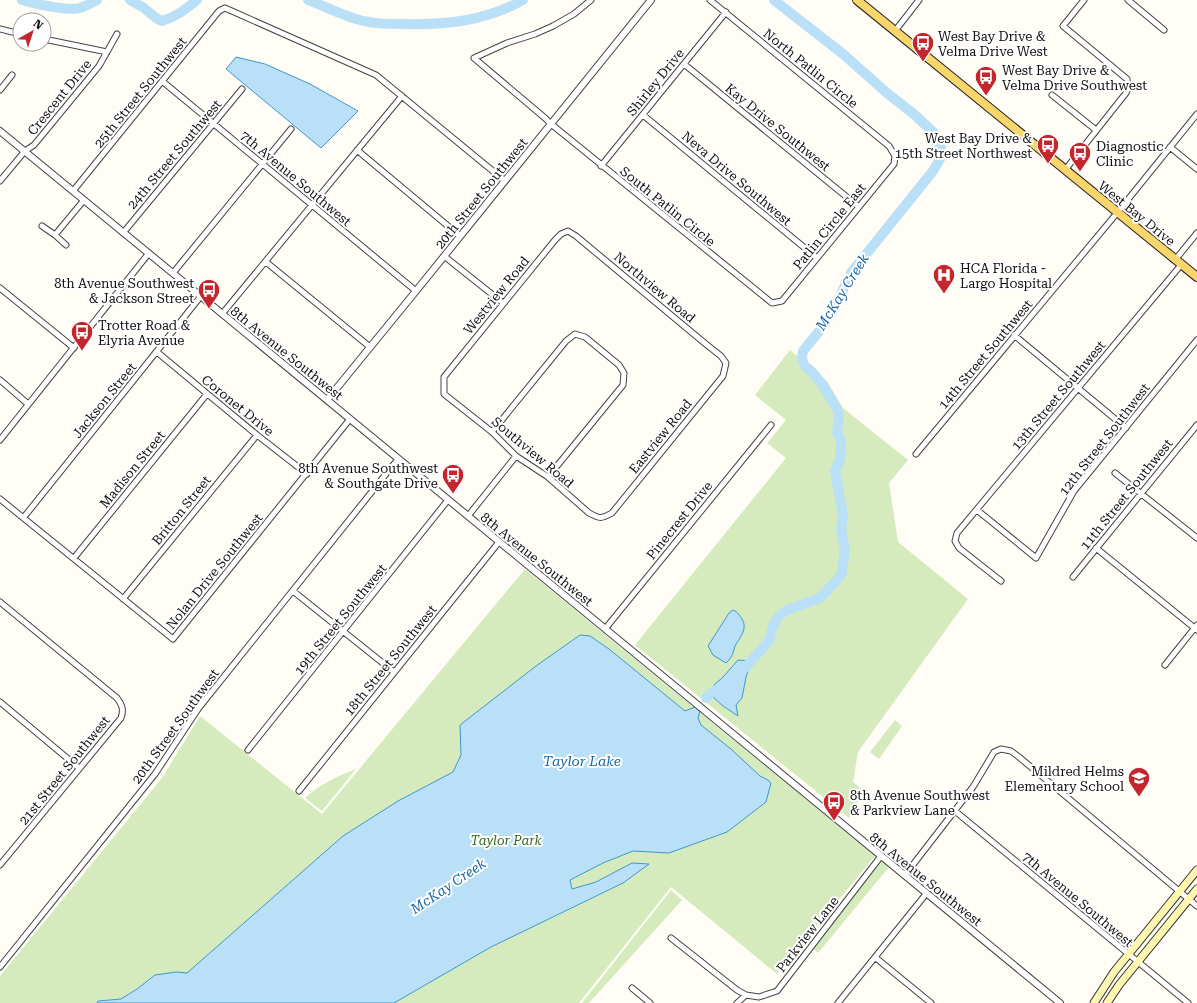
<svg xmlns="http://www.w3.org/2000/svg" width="1197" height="1003" font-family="'Roboto Serif',serif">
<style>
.green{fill:#d5ebbd}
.water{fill:#b9e0f7;stroke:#3f96cf}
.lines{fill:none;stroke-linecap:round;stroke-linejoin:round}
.river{stroke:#b9e0f7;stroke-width:10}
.minor-casing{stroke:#444;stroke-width:7}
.tertiary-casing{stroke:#444;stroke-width:8}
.secondary-casing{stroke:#333;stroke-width:9}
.primary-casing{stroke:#222;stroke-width:10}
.minor{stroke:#fff;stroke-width:5}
.tertiary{stroke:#fff;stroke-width:6}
.secondary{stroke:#fff6b0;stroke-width:7}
.primary{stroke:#f9d66b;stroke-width:8}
.labels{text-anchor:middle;stroke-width:4;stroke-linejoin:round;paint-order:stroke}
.poi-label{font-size:13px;fill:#111;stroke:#fff;text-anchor:start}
.street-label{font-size:13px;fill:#111;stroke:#fff}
.park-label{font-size:13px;font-style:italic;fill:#2f6b1f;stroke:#fff}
.water-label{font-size:14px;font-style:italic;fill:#1768a6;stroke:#fff}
</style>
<rect width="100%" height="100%" fill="#fffdf5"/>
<path class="green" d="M790 350 827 381 843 408 908 460 889 483 898 542 968 599 858 752 853 782 866 792 853 808 855 810 849 818 635 645 786 458 767 443 786 420 755 395Z
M525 569 875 856 777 974 671 887 579 1003H0V976L162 778 200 716 322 814Z
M895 720 902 726 879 759 870 752Z
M356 769 322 811 305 798C320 784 338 776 356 769Z
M881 861 889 867 818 953 813 949Z
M671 890 682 900 589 1003H582Z"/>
<path class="water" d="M236 57 265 64 310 84 358 111 321 148 226 69Z
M733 610C738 612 739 615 742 619 748 629 740 637 735 646 733 653 732 658 726 663L713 655 708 646 729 613Z
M580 635 590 636 609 649 685 711 695 707 700 711 698 718 701 725 731 749 760 776 768 780 771 783 766 802 727 832 669 853 633 851 603 863 570 880 572 889 596 882 632 863 649 864 623 883 491 947 394 1003H97L98 1001 121 999 137 989 155 975 176 972 187 973 343 836 398 801 453 772 461 755 460 725 536 666Z
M738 660 751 661 746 677 742 698 736 705 738 716 723 706 714 698V685L723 677Z"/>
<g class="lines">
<path class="river" d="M22 0C34 4 68 11 80 8 86 6 92 3 97 0
M130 0 144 8 156 18 162 21C176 17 186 9 197 0
M308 0C324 6 340 14 356 19 372 24 389 24 405 24 446 25 486 21 523 0
M742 671 769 641 773 626 776 620 780 615 787 610 820 598 838 579 842 572 845 550 841 528 843 515 835 472 840 459 841 444 840 438 837 433 839 416 837 409 822 384 813 373 804 365 802 358 803 351 820 330 833 311 851 273 933 171 940 159 941 147 934 133 915 115 887 93 843 54 774 0
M706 698 711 693 726 684"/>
<g class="minor-casing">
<path id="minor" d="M591 0 574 14 553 26 535 34 507 43 474 58 545 118 551 124 772 303 782 301 894 164 895 156 889 146 710 0
M1128 0 1164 30
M0 29 20 34
M895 31 919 0
M44 39 107 52
M684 64 859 207
M162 81 416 291
M0 90 12 75
M1052 95 1096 130
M643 115 817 258
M1170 147 1197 169
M357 150 460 236
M601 166 726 12
M1065 170 1126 93 1128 89 1127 79 1063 26 1084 0
M0 181 25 151 34 145 99 66 117 34
M73 191 219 11 225 8 376 75 505 181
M42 226 55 235 66 245
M568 231 576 236 707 345 721 356 726 363 723 376 612 513C601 519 600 519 589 513L548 477 516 456 492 432 444 394V377L555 240 561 234Z
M123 233 242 89
M55 235 84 200
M444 256 503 303
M1175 260 1197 233
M266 262 370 347
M173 273 291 129
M0 288 74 348
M222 314 402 96
M1014 335 1126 428
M157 352 257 435 307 474
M0 380 28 404
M492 432 566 341 575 334 585 337 619 365 624 373 623 385 548 477
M0 440 149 253
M916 454 1117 213 1197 114
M1115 473 1197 538
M0 499 173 639 350 419
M977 510 1036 558 1074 491 1197 340
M468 516 516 456
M24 517 201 296
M1096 548 1197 630
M74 558 207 394
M1073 577 1197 425
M1001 581 959 548 955 541 957 533 1181 265
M293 591 394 672
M123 599 257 435
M0 602 117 698C122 705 124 709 121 718L0 865
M605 629 771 425
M1165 665 1197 625
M0 702 79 768
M248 750 448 500
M299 791 499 542
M955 811 1188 1003
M905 875 973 787 994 752 1001 749 1011 751 1019 757 1197 906
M671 938 737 990 746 995
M876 958 931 1003
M0 967 155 774 198 709 398 459
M632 988 650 1003
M737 1003 746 995 759 997 777 991 881 856
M838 1003 926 894"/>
</g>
<g class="tertiary-casing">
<path id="tertiary" d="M0 131 1060 1003
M327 400 416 291 651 0"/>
</g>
<g class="secondary-casing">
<path id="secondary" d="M1094 1003 1114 972 1197 870
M1107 1003 1119 985 1197 889"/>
</g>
<g class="primary-casing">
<path id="primary" d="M857 0 1197 277"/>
</g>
<use href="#minor" class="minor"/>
<use href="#tertiary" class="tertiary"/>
<use href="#secondary" class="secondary"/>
<use href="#primary" class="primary"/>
</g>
<defs>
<g id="bus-pin" transform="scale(1.15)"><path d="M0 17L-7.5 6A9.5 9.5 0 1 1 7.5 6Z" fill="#c4262e" stroke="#fff"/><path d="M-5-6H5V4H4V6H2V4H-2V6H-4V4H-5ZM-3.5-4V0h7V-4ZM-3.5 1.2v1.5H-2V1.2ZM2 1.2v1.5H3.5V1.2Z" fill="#fff"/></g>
<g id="hospital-pin" transform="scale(1.15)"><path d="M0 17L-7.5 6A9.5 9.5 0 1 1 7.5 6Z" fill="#c4262e" stroke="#fff"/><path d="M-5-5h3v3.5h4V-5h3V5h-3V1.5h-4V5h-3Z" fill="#fff"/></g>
<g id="school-pin" transform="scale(1.15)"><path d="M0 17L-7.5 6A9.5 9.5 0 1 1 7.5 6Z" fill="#c4262e" stroke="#fff"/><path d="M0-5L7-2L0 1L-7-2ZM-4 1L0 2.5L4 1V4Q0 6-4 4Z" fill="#fff"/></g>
</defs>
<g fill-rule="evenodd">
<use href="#bus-pin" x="923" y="43"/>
<use href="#bus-pin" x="986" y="77"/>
<use href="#bus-pin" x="1048" y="145"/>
<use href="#bus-pin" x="1080" y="153"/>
<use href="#hospital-pin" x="944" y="275"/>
<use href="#bus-pin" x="209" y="290"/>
<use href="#bus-pin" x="82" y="332"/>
<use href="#bus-pin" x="453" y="475"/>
<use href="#school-pin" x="1139" y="778"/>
<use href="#bus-pin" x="834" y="802"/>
</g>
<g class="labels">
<g class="poi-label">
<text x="938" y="41">West Bay Drive &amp;<tspan x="938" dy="15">Velma Drive West</tspan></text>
<text x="1002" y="75">West Bay Drive &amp;<tspan x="1002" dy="15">Velma Drive Southwest</tspan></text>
<text x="1032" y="143" text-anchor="end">West Bay Drive &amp;<tspan x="1032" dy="15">15th Street Northwest</tspan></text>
<text x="1096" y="151">Diagnostic<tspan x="1096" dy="15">Clinic</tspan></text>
<text x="960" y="273">HCA Florida -<tspan x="960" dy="15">Largo Hospital</tspan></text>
<text x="194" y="288" text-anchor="end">8th Avenue Southwest<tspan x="194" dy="15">&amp; Jackson Street</tspan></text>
<text x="98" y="330">Trotter Road &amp;<tspan x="98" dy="15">Elyria Avenue</tspan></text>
<text x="438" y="473" text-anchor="end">8th Avenue Southwest<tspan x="438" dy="15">&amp; Southgate Drive</tspan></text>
<text x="1124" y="776" text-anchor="end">Mildred Helms<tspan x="1124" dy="15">Elementary School</tspan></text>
<text x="850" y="800">8th Avenue Southwest<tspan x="850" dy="15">&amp; Parkview Lane</tspan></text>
</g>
<g class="street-label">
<text transform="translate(811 68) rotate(39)" y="5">North Patlin Circle</text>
<text transform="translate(655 82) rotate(-51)" y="5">Shirley Drive</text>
<text transform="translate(140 92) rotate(-51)" y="5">25th Street Southwest</text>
<text transform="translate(59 97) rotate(-51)" y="5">Crescent Drive</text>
<text transform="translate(778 127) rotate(39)" y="5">Kay Drive Southwest</text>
<text transform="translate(174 154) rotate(-50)" y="5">24th Street Southwest</text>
<text transform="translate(296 178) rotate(40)" y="5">7th Avenue Southwest</text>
<text transform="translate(737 178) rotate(40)" y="5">Neva Drive Southwest</text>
<text transform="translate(481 193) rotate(-51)" y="5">20th Street Southwest</text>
<text transform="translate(668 206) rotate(39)" y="5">South Patlin Circle</text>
<text transform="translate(1137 213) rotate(39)" y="5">West Bay Drive</text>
<text transform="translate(829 226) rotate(-51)" y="5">Patlin Circle East</text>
<text transform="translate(655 287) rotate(40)" y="5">Northview Road</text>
<text transform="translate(496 295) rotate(-51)" y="5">Westview Road</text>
<text transform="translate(287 353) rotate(39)" y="5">8th Avenue Southwest</text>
<text transform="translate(985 354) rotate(-50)" y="5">14th Street Southwest</text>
<text transform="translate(1058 395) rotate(-50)" y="5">13th Street Southwest</text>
<text transform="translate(104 400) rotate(-51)" y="5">Jackson Street</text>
<text transform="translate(238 405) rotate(39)" y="5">Coronet Drive</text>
<text transform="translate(660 436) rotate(-51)" y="5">Eastview Road</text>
<text transform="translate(1104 439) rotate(-52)" y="5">12th Street Southwest</text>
<text transform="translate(533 452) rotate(40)" y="5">Southview Road</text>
<text transform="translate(132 469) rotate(-51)" y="5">Madison Street</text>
<text transform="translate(1126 494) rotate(-51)" y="5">11th Street Southwest</text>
<text transform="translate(181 510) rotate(-51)" y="5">Britton Street</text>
<text transform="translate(679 520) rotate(-51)" y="5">Pinecrest Drive</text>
<text transform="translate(537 559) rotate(39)" y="5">8th Avenue Southwest</text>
<text transform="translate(214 571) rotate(-51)" y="5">Nolan Drive Southwest</text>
<text transform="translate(340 619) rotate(-51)" y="5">19th Street Southwest</text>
<text transform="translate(390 660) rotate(-51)" y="5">18th Street Southwest</text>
<text transform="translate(175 726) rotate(-54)" y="5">20th Street Southwest</text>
<text transform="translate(64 770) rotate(-51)" y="5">21st Street Southwest</text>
<text transform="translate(926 879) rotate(39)" y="5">8th Avenue Southwest</text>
<text transform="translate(1078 899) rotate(40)" y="5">7th Avenue Southwest</text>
<text transform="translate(807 934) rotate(-52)" y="5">Parkview Lane</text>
</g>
<g class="park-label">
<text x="506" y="845">Taylor Park</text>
</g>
<g class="water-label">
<text transform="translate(842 292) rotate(-58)" y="5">McKay Creek</text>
<text x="582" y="766">Taylor Lake</text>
<text transform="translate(448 886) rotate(-34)" y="5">McKay Creek</text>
</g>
</g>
<g transform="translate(32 32) rotate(39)"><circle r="19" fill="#ffffff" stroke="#a0a0a0"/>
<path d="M0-3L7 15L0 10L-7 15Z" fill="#c4262e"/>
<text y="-6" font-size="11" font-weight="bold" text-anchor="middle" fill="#111111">N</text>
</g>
</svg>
